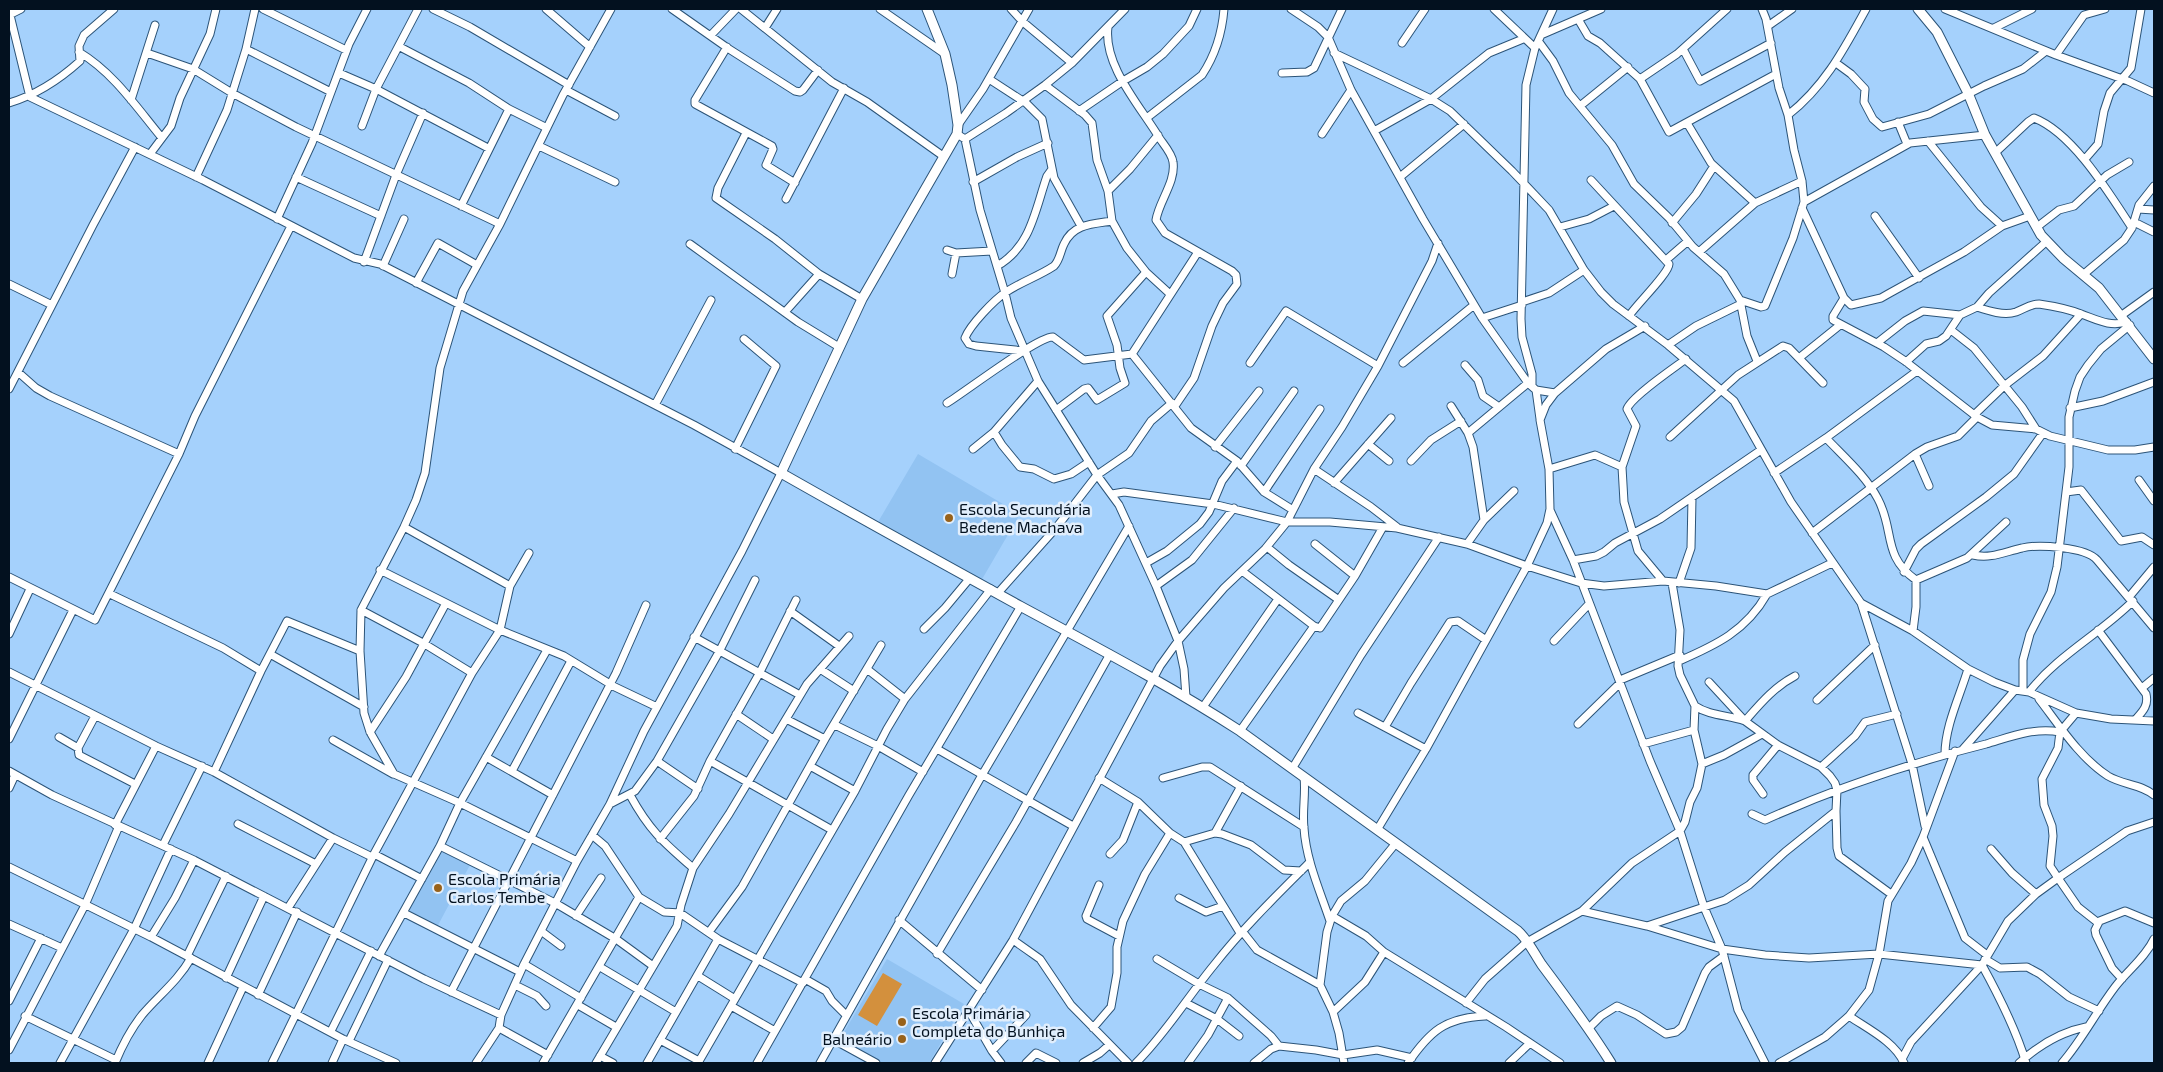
<svg xmlns="http://www.w3.org/2000/svg" width="2163" height="1072" font-family="'Exo 2',sans-serif">
<style>
.built{fill:#92c3f2}
.green{fill:#d3903d}
.lines{fill:none;stroke-linecap:round;stroke-linejoin:round}
.minor-casing{stroke:#2c5478;stroke-width:9}
.tertiary-casing{stroke:#2c5478;stroke-width:11}
.minor{stroke:#fff;stroke-width:7}
.tertiary{stroke:#fff;stroke-width:9}
.poi-dot{fill:#98621b;stroke:#e1eefc;stroke-width:2}
.labels{text-anchor:middle;stroke-width:5;stroke-linejoin:round;paint-order:stroke}
.poi-label{font-size:16px;fill:#03111f;stroke:#e1eefc;text-anchor:start}
</style>
<rect width="100%" height="100%" fill="#a5d1fc"/>
<path class="built" d="M918 454 1020 514 981 581 878 522Z
M440 846 471 863 436 929 404 913Z
M887 959 964 1004 929 1063H881L840 1039Z"/>
<path class="green" d="M883 973 902 984 877 1026 858 1015Z"/>
<g class="lines">
<g class="minor-casing">
<path id="minor" d="M263 9 346 50
M433 9 470 27 569 85
M546 9 590 47
M672 9 729 49 795 91 800 92 803 90 818 70
M741 9 832 82 867 102 943 156
M880 9 945 54
M1011 9 1023 22 1072 63
M1291 9 1318 27 1328 37 1351 90 1423 219 1482 318 1528 383 1536 390 1540 419
M1494 9 1535 48
M1945 9 2056 55 2128 81 2154 93
M9 11 30 97 203 180 354 258 380 264 694 425 781 473 742 551 644 731 610 804 577 861 524 964 501 1015 499 1028 476 1063
M9 15 21 9
M1578 19 1588 36 1600 43 1640 79 1669 132 1776 74
M1768 26 1792 9
M1108 27C1103 66 1141 107 1160 139 1165 146 1172 154 1173 162 1176 182 1159 201 1156 220L1165 233 1232 271 1236 275 1237 284 1223 303 1212 326 1194 378 1175 406
M765 28 777 9
M1994 28 2032 9
M1543 34 1601 9
M711 35 736 9
M1539 42 1553 61 1569 93 1612 145 1634 184 1669 218 1693 247 1724 274 1740 300 1747 336 1757 361
M1402 43 1425 9
M400 47 469 83 509 109 547 128
M727 47 695 100V104L772 146 773 149 766 165 795 183
M246 49 331 92
M1683 49 1700 81 1771 43
M79 52C114 73 137 108 162 138
M147 53 193 69 232 93 296 127 500 224
M1334 53 1431 99 1450 111 1512 171 1549 210 1584 270 1601 292 1613 304 1668 345 1734 401 1791 502 1861 603 1913 631 1968 669 1994 682 2015 690 2029 692 2076 713 2111 719 2154 721
M2056 55 2084 15 2105 9
M1836 63 1851 74 1865 89 1864 102 1873 119 1882 127 1929 114 1984 86 2023 69 2046 51
M339 73 376 89 488 148
M1282 73 1307 72 1314 68 1342 9
M989 79 1026 103 1042 119 1054 178 1081 226
M1640 79 1677 54 1727 9
M1045 85 1085 115 1092 123 1097 160 1108 191 1112 221 1127 248 1146 272 1170 294
M566 90 615 116
M131 100 155 25
M9 103C36 95 59 80 80 61L79 46 84 35 114 9
M1580 106 1628 67
M1079 111 1123 81 1147 67 1163 54 1189 26 1197 9
M1788 115C1825 86 1844 49 1866 9
M1148 117 1202 75C1216 54 1222 34 1224 9
M1898 122 1907 144
M1687 123 1711 163 1755 203
M958 125 983 89 1029 9
M362 126 376 89 418 9
M1374 131 1431 99 1489 53 1523 39
M746 133 718 188 716 198 775 239 819 274 862 299
M957 134 965 139 980 210 1005 293 1011 318 1038 381 1097 475 1119 505 1156 586 1178 641 1184 669 1186 697
M1322 134 1351 90
M965 139 1006 113 1045 85 1072 63 1125 9
M1928 141 1981 207 2002 226
M539 146 615 182
M1995 153 2028 122 2034 118C2073 133 2109 193 2132 228
M150 154 171 126 180 98 210 34 216 9
M2085 159 2098 144 2104 111 2110 93 2131 68 2141 9
M196 177 227 110 246 49 255 9
M296 177 381 216
M1400 177 1464 124
M1591 180 1669 264C1669 273 1637 304 1629 316
M973 182 1017 157 1048 143
M1108 191 1130 169 1158 135
M786 199 844 88
M1804 202 1910 143 1985 135
M461 206 509 109
M1802 208 1844 298 1851 305 1881 298 1888 294 1964 252 2002 226 2030 216
M2138 209 2154 210
M1875 216 1919 278
M277 219 312 143 349 44 367 9
M2134 222 2154 232
M1672 223 1696 194 1714 166
M1560 227 1589 219 1614 206
M2037 227 2059 210 2074 206 2107 175 2129 162
M690 244 798 322 839 347
M947 250 956 253 992 251
M1699 252 1755 203 1802 181
M1666 260 1688 241
M364 262 396 175 423 113
M383 266 404 219
M997 266C1031 247 1035 210 1047 176L1052 169
M952 274 956 253
M2084 274 2124 240 2132 228 2139 205 2154 186
M416 283 438 243 477 265
M9 284 52 305
M1844 298 1833 316V320L1884 347 1905 361 1977 417 1992 425 2036 429 2050 436 2108 450H2135L2154 447
M1740 300 1761 307 1765 306 1793 238 1804 202 1802 181 1794 150 1788 115 1779 88 1766 19 1762 9
M1522 302 1549 293 1584 270
M1977 307C1989 311 2004 316 2016 312 2024 309 2030 304 2039 304 2053 306 2068 309 2081 314 2098 320 2109 327 2127 322
M785 312 819 274
M2122 315 2154 292
M1482 318 1522 305
M1951 330 1974 348 2022 407 2036 429
M1877 343 1905 321 1923 311 1960 315 1977 307 1989 293 2047 241
M1668 345 1696 326 1741 304
M1024 351 976 346 969 344 965 338C970 325 994 300 1006 292 1021 282 1039 276 1054 266 1060 260 1060 252 1064 244 1073 224 1092 224 1112 221
M1132 354 1198 252
M1799 358 1840 325
M1906 362 1926 344 1939 341 1946 336 1960 315
M1250 363 1286 311 1378 366
M1403 363 1474 305
M1465 365 1478 380 1483 396 1499 407
M18 372 36 388 50 396 179 454
M1532 385V374L1522 337 1521 319 1526 85 1535 48 1553 9
M9 389 93 225 135 147
M1536 390 1555 393
M947 403C965 392 1038 336 1053 337L1084 360 1132 354 1191 428 1237 461 1264 492 1293 510
M655 405 711 300
M1451 406 1468 433 1473 447 1484 520
M2070 408 2103 401 2154 382
M1056 410 1084 389 1088 388 1097 400 1125 383 1120 368 1117 345 1107 316 1146 272
M1974 415 2004 386 2043 356 2081 314
M994 432 1002 445 1020 467 1034 469 1054 479 1071 474 1089 462
M1468 433 1528 383
M1670 437 1738 375 1783 346 1789 348 1823 383
M1826 438C1844 457 1866 476 1878 499 1895 531 1882 556 1916 580V607L1913 631
M1368 444 1389 461
M1215 447 1259 391
M735 449 776 366 744 339
M973 449 994 432 1038 381
M1915 454 1929 486
M1411 461 1431 440 1461 421
M1241 466 1294 391
M1314 469 1371 507 1397 527
M1549 469 1595 455 1622 467
M1774 473 1826 438 1917 371
M2139 480 2154 501
M1334 483 1391 418
M1264 492 1320 409
M2066 492 2081 490 2121 541 2142 537 2154 545
M1112 494 1124 492 1213 504 1287 522H1330L1397 528 1467 544 1527 566 1581 583 1604 586 1663 581 1716 586 1767 594 1832 563
M1550 510 1573 560 1650 761 1680 831 1704 907 1722 949 1738 1010 1765 1063
M404 527 510 586
M1812 533 1915 454 1927 447 1958 436 1977 417
M1315 544 1355 576
M1467 544 1484 520 1514 491
M1267 547 1289 565 1339 600
M1973 555C1991 559 2004 552 2022 548 2038 544 2086 547 2097 560L2154 628
M1573 560 1596 556 1604 552 1615 543 1660 519 1761 450
M1146 563 1167 551 1200 524 1209 512 1222 481 1237 461
M380 570 500 630 564 656 615 687 657 707
M1242 571 1314 626 1320 628 1355 576 1383 527
M1904 572 1916 549 1921 544 1986 497 2014 474 2043 433
M9 577 95 620 179 454 195 416 291 226
M1916 580 1967 558 2006 522
M1663 581 1638 551 1624 502 1622 467 1636 426 1627 409C1631 397 1674 368 1686 359
M1679 583 1691 548 1692 498
M1156 586 1192 560 1234 508
M998 593 1056 528 1097 475 1129 453 1151 421 1172 403
M110 594 223 648 261 671
M2129 597 2154 567
M1861 603 1912 764 1925 826
M361 610 423 643 472 673
M790 611 839 646
M924 629 945 608 970 578
M2098 630 2146 694C2149 706 2142 712 2135 720
M9 634 30 589
M694 637 800 695
M1554 641 1589 604
M270 654 364 707
M1679 661C1716 645 1746 631 1767 594
M820 669 854 691
M867 669 905 699
M9 672 156 746 214 772 333 838 372 857
M1620 680 1680 655
M2142 688 2154 678
M2023 691V660L2030 634 2051 592 2057 567 2069 467V417L2075 391 2080 377 2088 365 2101 349 2130 325
M2029 692C2058 655 2100 634 2133 601
M2039 699C2059 725 2080 758 2108 776 2123 785 2141 784 2154 795
M1817 700 1875 645
M1695 706C1710 716 1728 715 1745 721 1760 704 1774 687 1795 676
M1203 707 1278 599
M1358 713 1426 749
M736 714 773 739
M95 716 78 748 79 755 135 784
M786 719 825 739
M1578 724 1620 683
M835 725 878 746 923 772
M1385 727 1411 683 1450 622 1458 621 1486 640
M1240 731 1314 626
M370 732 406 677 446 603
M59 737 78 748
M9 739 73 610
M333 740 393 774
M1643 744 1694 730
M937 749 1073 826
M1963 749 2015 690
M1945 754C1945 726 1960 696 1968 669
M486 757 553 795
M657 761 698 789
M710 761 832 830
M1702 764 1724 755 1762 734
M810 766 855 791
M1821 767 1855 736 1865 722 1897 714
M1292 769 1361 655 1439 537
M9 771 52 795 194 860 424 979 501 1015
M512 771 571 661
M214 772 261 671 287 621 360 651
M1304 777C1306 794 1302 811 1304 828 1306 860 1320 891 1330 921
M1099 778 1138 802 1170 833 1184 842 1240 933
M1163 778 1202 767H1210L1304 827
M9 788 15 775
M1763 794 1753 780V775L1778 745
M630 795C649 830 663 842 693 868
M610 804 635 791 657 761 719 652 755 580
M1836 811 1837 848 1839 856 1891 894
M1752 814 1765 820C1836 788 1910 763 1986 744 2010 737 2034 727 2060 732
M2154 822 2127 831 2058 878 2078 907 2097 922 2125 911 2154 923
M238 824 316 864
M115 825 156 746
M1377 830 1426 749 1527 566 1547 523 1550 509 1549 469 1540 420 1546 405 1555 393 1606 349 1645 326
M1215 833 1241 786
M592 835 605 846 639 897 664 912 680 913 718 939 803 983
M1923 837 1965 938 1987 955
M660 839 694 796 710 761 759 674 796 600
M1184 842 1215 833 1222 834 1251 845 1284 870 1301 871
M163 845 202 766
M440 846 555 903 616 939 653 966
M1991 849 2012 873 2036 894
M374 854 422 879
M1110 854 1123 840 1138 802
M577 861 460 803 394 774 370 732 364 713 360 651 361 610 404 527 416 500 425 473 440 368 463 291 500 224 563 95 611 9
M9 867 151 937 343 1039 396 1063
M1099 885 1086 916 1087 919 1119 936
M1179 898 1206 912 1223 906
M288 908 333 838
M1582 911 1647 926 1722 949 1765 955 1809 958 1879 954 1982 965
M404 913 520 972
M576 916 601 878
M1332 916 1366 936 1384 952 1506 1027 1560 1063
M899 920 982 990
M2099 922 2095 930 2096 935 2112 968 2122 979
M9 924 62 948
M1647 926 1725 900 1749 885 1785 852 1836 811 1837 790 1835 783 1830 776 1821 767 1778 745 1745 721 1709 682
M541 931 561 946
M1242 931 1257 950 1320 985
M709 932 742 887 825 739 881 645
M151 937 175 898 194 860
M1013 940 1040 959 1071 1005 1128 1063
M937 954 1016 822 1110 654
M187 956 226 876
M379 956 440 846 460 803 547 650
M1157 959 1199 984 1228 998 1271 1036 1279 1046
M1985 959 2000 968 2027 967 2040 974 2069 997 2099 1011
M524 964 581 998
M1982 965C1999 996 2016 1029 2026 1063
M600 967 676 1012
M698 976 735 999
M226 978 264 896
M805 979 826 991 832 1001 846 1015
M515 985 537 996 546 1006
M451 992 616 673 646 605
M258 995 297 912
M9 1001 41 938
M1186 1003 1217 1019 1239 1036
M1466 1003 1485 979 1527 942 1582 911 1632 863 1680 831 1685 822 1690 802 1697 788 1702 764 1694 730 1695 706 1680 675 1678 666 1680 630 1672 583
M578 1005 616 1027
M731 1006 775 1031
M969 1011 992 1051 1001 1063
M1333 1012 1365 982 1384 952
M25 1016 116 1060
M1849 1016C1868 1029 1895 1042 1904 1063
M499 1028 548 1055
M1093 1028 1111 1007 1117 973V947L1123 921 1145 874 1170 833
M1589 1028 1601 1016 1617 1006 1637 1015 1666 1034 1676 1032 1682 1027 1705 973 1709 967 1724 956
M331 1031 371 951
M660 1040 699 1061
M834 1040 876 1063
M349 1041 388 960
M9 1050 85 905 119 826
M992 1051 1026 1015
M600 1056 613 1063
M1902 1059 1911 1042 1982 965 2008 921 2036 894 2058 878 2050 866 2053 836 2052 826 2044 805 2042 779 2058 748 2060 732 2076 713
M60 1063 134 929 171 849
M115 1063C122 1046 130 1030 142 1015 158 996 178 981 191 958
M208 1063 243 987
M272 1063 374 854 472 673 500 630 510 586 529 553
M332 1063 343 1039
M543 1063 639 897
M596 1063 677 926 681 905 693 868 729 814 807 684 849 636
M647 1063 718 939
M698 1063 855 791 887 729 905 699 991 589
M757 1063 909 795 1021 606
M820 1063 982 775 1129 526
M935 1063 1013 940 1160 666 1178 641 1224 588 1265 549 1287 522 1314 469 1342 427 1378 366 1432 261 1438 243
M1026 1063 1036 1053 1056 1063
M1083 1063 1100 1053 1109 1045
M1136 1063C1166 1033 1187 998 1214 965 1243 928 1277 895 1310 862
M1188 1063 1208 1035 1228 998
M1254 1063 1271 1049 1279 1046 1316 1050 1343 1055 1377 1050 1412 1058
M1344 1063 1339 1033 1333 1012 1320 985 1327 932 1332 916 1341 901 1365 881 1396 843
M1408 1063C1430 1031 1445 1018 1485 1016
M1509 1063 1529 1044
M1779 1063 1825 1037 1849 1016 1869 990 1879 954 1888 901 1911 863 1923 837 1955 751
M2019 1063C2038 1046 2060 1032 2086 1027
M2062 1063C2082 1040 2096 1012 2115 987 2128 970 2145 958 2154 939"/>
</g>
<g class="tertiary-casing">
<path id="tertiary" d="M927 9 945 54 952 85 958 125 957 134 862 299 781 473C860 518 940 562 1020 606 1094 646 1169 685 1240 731L1518 931C1528 940 1534 953 1542 965 1566 997 1590 1029 1611 1063
M1918 9 1937 32 1968 93 1985 135 2041 235 2063 258 2099 288 2154 359"/>
</g>
<use href="#minor" class="minor"/>
<use href="#tertiary" class="tertiary"/>
</g>
<g class="poi-dot">
<circle cx="949" cy="518" r="5"/>
<circle cx="438" cy="888" r="5"/>
<circle cx="902" cy="1022" r="5"/>
<circle cx="902" cy="1039" r="5"/>
</g>
<g class="labels">
<g class="poi-label">
<text x="959" y="515">Escola Secundária<tspan x="959" dy="18">Bedene Machava</tspan></text>
<text x="448" y="885">Escola Primária<tspan x="448" dy="18">Carlos Tembe</tspan></text>
<text x="912" y="1019">Escola Primária<tspan x="912" dy="18">Completa do Bunhiça</tspan></text>
<text x="892" y="1045" text-anchor="end">Balneário</text>
</g>
</g>
<rect width="2163" height="1072" fill="none" stroke="#03111f" stroke-width="20"/>
</svg>
